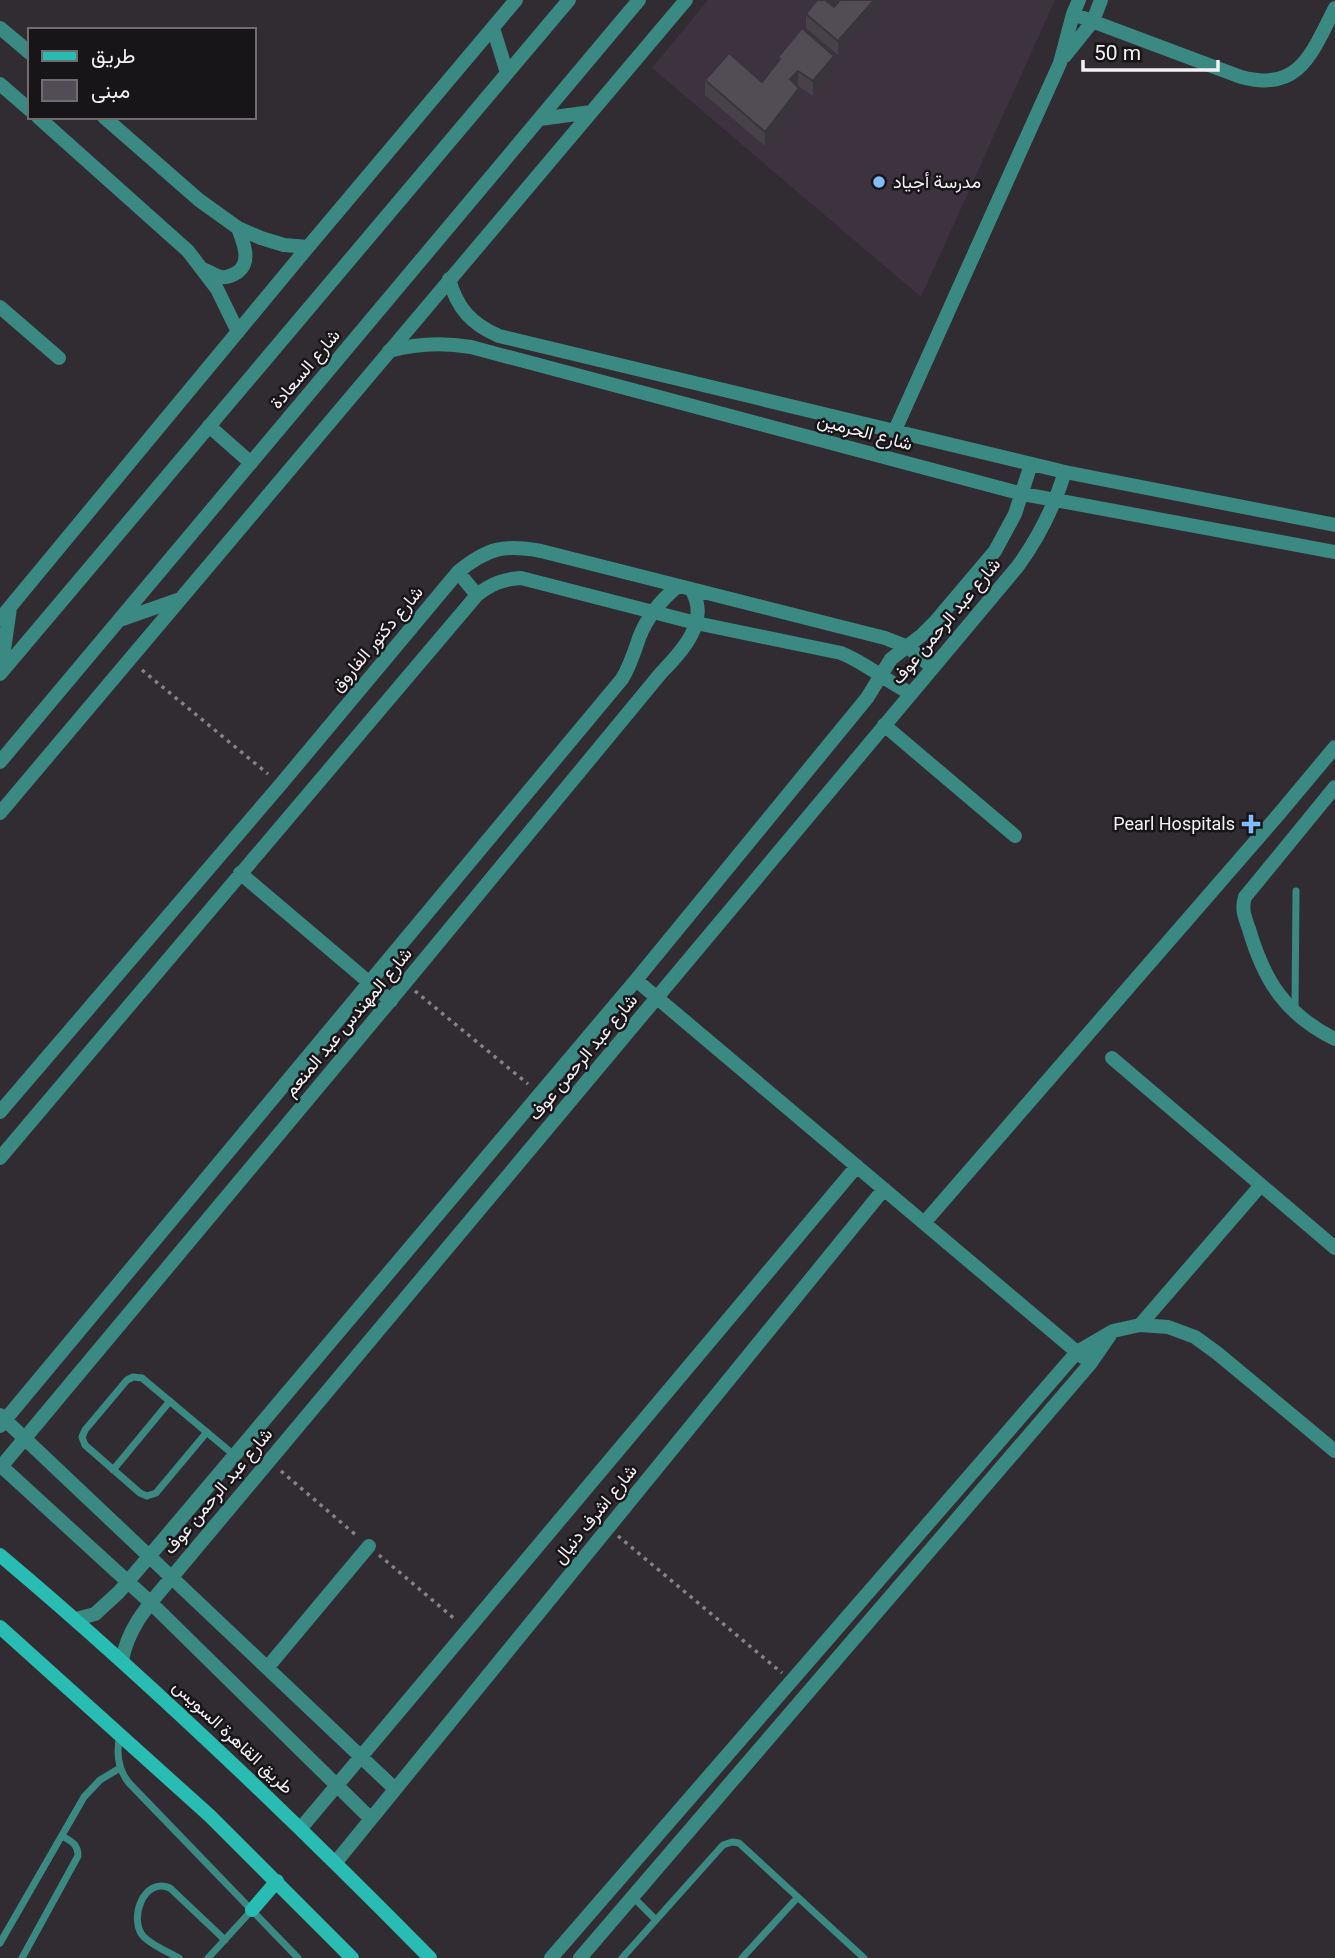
<svg xmlns="http://www.w3.org/2000/svg" width="1335" height="1958" font-family="Roboto,Vazirmatn,sans-serif">
<style>
.built{fill:#3c333f}
.lines{fill:none;stroke-linecap:round;stroke-linejoin:round}
.path{stroke:#868287;stroke-width:3.5;stroke-dasharray:3.5 5;stroke-linecap:butt}
.service{stroke:#3a8982;stroke-width:7}
.minor{stroke:#3a8982;stroke-width:14}
.tertiary{stroke:#3a8982;stroke-width:14}
.secondary{stroke:#29bcb2;stroke-width:14}
.wall{fill:#474248}
.shaded-wall{fill:#39363b}
.building{fill:#524d54;stroke:#39363b;stroke-width:2}
.poi-dot{fill:#81bdfa;stroke:#171518;stroke-width:2.5}
.labels{text-anchor:middle;stroke-width:5;stroke-linejoin:round;paint-order:stroke}
.poi-label{font-size:18px;fill:#f4f1f5;stroke:#171518;text-anchor:start}
.street-label{font-size:18px;fill:#f4f1f5;stroke:#171518}
</style>
<rect width="100%" height="100%" fill="#312c32"/>
<path class="built" d="M708 0H1055L921 297 652 68Z"/>
<g class="lines">
<path class="path" d="M142 670 268 774
M415 991 528 1084
M281 1471 357 1536
M618 1536 782 1673
M379 1555 456 1620"/>
<path class="service" d="M1295 1010 1296 891
M207 1432 156 1493 147 1496 140 1493 85 1445 82 1437 85 1430 127 1380 133 1377 142 1378 234 1455
M113 1470 170 1401
M120 1735C116 1752 117 1768 129 1783L298 1958
M633 1897 656 1920
M0 1943 84 1797 100 1780 120 1768
M22 1958 78 1856C78 1844 71 1841 62 1836
M179 1958C168 1952 153 1946 144 1937 128 1921 143 1876 170 1888L225 1940
M208 1958 252 1910
M622 1958 723 1845 732 1842 739 1843 864 1958
M742 1958 798 1897"/>
<path class="minor" d="M1073 14 1241 77C1300 93 1312 52 1335 8
M1065 56 1093 21 1101 0
M449 279C457 308 471 324 499 336L1065 472 1335 525
M0 307 59 358
M389 351C417 343 442 342 471 347L1023 494 1335 552
M895 430 1060 63 1073 14 1079 0
M458 572 477 595
M884 725 1015 836
M1335 787 1245 897C1241 909 1245 918 1249 929 1264 981 1286 1015 1335 1039
M240 873 391 1001
M636 980 1084 1358
M1112 1058 1335 1248
M0 1112 281 784 458 572C487 548 504 544 541 551L885 638 908 647 932 667
M0 1158 477 595C491 584 503 579 521 578L696 623 841 653C866 663 886 681 910 693
M924 1223 1279 814 1335 747
M1140 1325 1261 1185
M0 1415 395 1789
M0 1426 622 679C630 666 634 653 639 638 647 617 661 600 678 586
M0 1465 151 1603 371 1819
M0 1468 405 983 661 673C682 651 711 621 691 589
M76 1619 95 1614 119 1592 636 980 867 698 891 659 922 635 935 622 995 551 1015 514 1031 464
M122 1660C129 1625 149 1605 172 1577L1018 566C1039 537 1054 507 1065 472
M267 1668 369 1546
M301 1828 857 1166
M336 1862 884 1189
M551 1958 1077 1352 1113 1331 1140 1325 1168 1327 1195 1337 1217 1353 1335 1451
M580 1958 1090 1364 1110 1335"/>
<path class="tertiary" d="M0 28 30 53
M493 28 507 73
M0 84 30 110
M38 117 188 251 217 289 238 332
M104 117 199 200 238 228 261 238 284 245 308 247
M540 119 591 112
M205 270C210 272 216 276 221 277 228 278 233 275 238 272 252 261 243 242 238 228
M209 426 251 463
M0 619 308 247 516 0
M120 620 180 599
M1 671 10 608
M0 674 569 0
M0 762 639 0
M0 813 686 0"/>
<path class="secondary" d="M0 1555C151 1682 291 1817 430 1958
M0 1627 210 1816 352 1958
M252 1910 277 1881"/>
</g>
<path class="wall" d="M840 0H886L838 55 806 28V14L834 7Z
M778 57 834 71 813 96 798 86H797L799 103 765 146 705 95V80L762 82 778 63Z"/>
<path class="shaded-wall" d="M874 0H886L838 55V41Z
M834 56V71L813 96V81Z
M798 71V86L790 93V79Z
M799 88V103L765 146V132Z"/>
<path class="building" d="M817 0H825L834 7 840 0H874L838 41 806 14Z
M802 28 834 56 813 81 798 71 790 79 799 88 765 132 705 80 729 53 762 82 780 59 778 57Z"/>
<g class="poi-dot">
<circle cx="879" cy="182" r="7"/>
<path d="M1247.5 813.5h7v7h7v7h-7v7h-7v-7h-7v-7h7z"/>
</g>
<g class="labels">
<g class="poi-label">
<text x="893" y="188">مدرسة أجياد</text>
<text x="1235" y="830" text-anchor="end">Pearl Hospitals</text>
</g>
<g class="street-label">
<text transform="translate(305 369) rotate(-50)" y="6">شارع السعادة</text>
<text transform="translate(865 432) rotate(15)" y="6">شارع الحرمين</text>
<text transform="translate(946 621) rotate(-50)" y="6">شارع عبد الرحمن عوف</text>
<text transform="translate(377 639) rotate(-50)" y="6">شارع دكتور الفاروق</text>
<text transform="translate(348 1022) rotate(-50)" y="6">شارع المهندس عبد المنعم</text>
<text transform="translate(583 1057) rotate(-50)" y="6">شارع عبد الرحمن عوف</text>
<text transform="translate(218 1491) rotate(-50)" y="6">شارع عبد الرحمن عوف</text>
<text transform="translate(595 1514) rotate(-51)" y="6">شارع اشرف دنيال</text>
<text transform="translate(233 1737) rotate(43)" y="6">طريق القاهرة السويس</text>
</g>
</g>
<rect x="28" y="28" width="228" height="91" fill="#171518" stroke="#6f6d70" stroke-width="2"/>
<rect x="42" y="51" width="35" height="10" fill="#29bcb2" stroke="#6f6d70" stroke-width="2"/>
<text x="91" y="63" font-size="21" fill="#f4f1f5">طريق</text>
<rect x="42" y="80" width="35" height="21" fill="#524d54" stroke="#6f6d70" stroke-width="2"/>
<text x="91" y="98" font-size="21" fill="#f4f1f5">مبنى</text>
<path d="M1083 60v10h135v-10" fill="none" stroke="#f4f1f5" stroke-width="3.5"/>
<text x="1094" y="60" font-size="21" fill="#f4f1f5" stroke="#171518" stroke-width="5" paint-order="stroke">50 m</text>
</svg>
